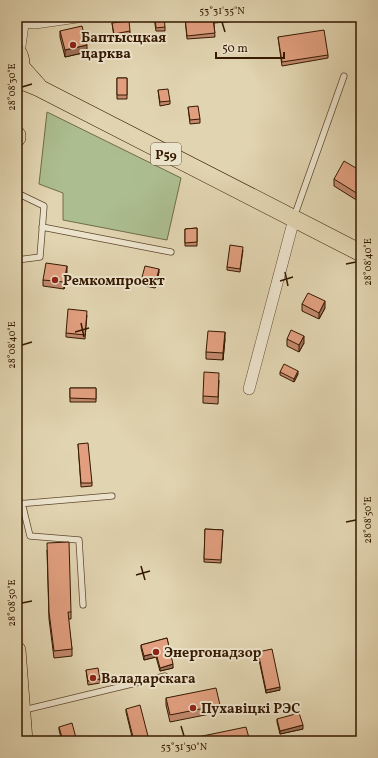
<svg xmlns="http://www.w3.org/2000/svg" width="378" height="758" font-family="Vollkorn,serif">
<style>
.green{fill:#acbe90;stroke:#706c48}
.lines{fill:none;stroke-linecap:round;stroke-linejoin:round}
.service-casing{stroke:#60482d;stroke-width:7}
.minor-casing{stroke:#60482d;stroke-width:12}
.tertiary-casing{stroke:#60482d;stroke-width:14}
.primary-casing{stroke:#351901;stroke-width:18}
.service{stroke:#ece3cc;stroke-width:5.5}
.minor{stroke:#ece3cc;stroke-width:11}
.tertiary{stroke:#ece3cc;stroke-width:13}
.primary{stroke:#e1d4b0;stroke-width:17}
.wall{fill:#c2896d;stroke:#351901}
.shaded-wall{fill:#9e6f59;stroke:#351901}
.building{fill:#e19f7f;stroke:#351901}
.ticks{fill:none;stroke:#351901;stroke-width:1.5}
.poi-dot{fill:#8f2418;stroke:#ece3cc;stroke-width:1.5}
.labels{text-anchor:middle;stroke-width:4;stroke-linejoin:round;paint-order:stroke}
.shield{fill:#ece3cc;stroke:#6c563e;stroke-width:1}
.shield-label{font-size:13px;font-weight:bold;fill:#351901}
.poi-label{font-size:14px;font-weight:bold;fill:#351901;stroke:#ece3cc;text-anchor:start}
.neatline{fill:none;stroke:#351901;stroke-width:1.5}
.ticks-label{font-size:10px;text-anchor:middle;fill:#351901}
</style>
<rect width="100%" height="100%" fill="#e1d4b0"/>
<filter id="stains"><feTurbulence type="fractalNoise" baseFrequency=".005" numOctaves="4"/><feColorMatrix values="0 0 0 0 .2 0 0 0 0 .09 0 0 0 0 .02 0 0 0 .5 -.17"/></filter>
<radialGradient id="worn" r=".72"><stop offset=".6" stop-color="#630" stop-opacity="0"/><stop offset="1" stop-color="#630" stop-opacity=".3"/></radialGradient>
<path class="green" d="M47 112 181 178 167 240 63 220V193L39 184Z"/>
<g class="lines">
<g class="service-casing">
<path id="service" d="M17 193 44 206 40 257 17 260
M294 217 344 76
M42 227 171 252
M22 503 30 536 79 540 83 605
M17 504 112 496
M24 710 165 676"/>
</g>
<g class="minor-casing">
<path id="minor" d="M22 22 35 23 77 17
M249 389 294 219"/>
</g>
<g class="tertiary-casing">
<path id="tertiary" d="M18 53 23 17"/>
</g>
<g class="primary-casing">
<path id="primary" d="M17 51C22 59 22 67 17 75
M21 67 38 86
M17 79 39 88 361 253
M17 135V138
M17 650 24 741"/>
</g>
<use href="#service" class="service"/>
<use href="#minor" class="minor"/>
<use href="#tertiary" class="tertiary"/>
<use href="#primary" class="primary"/>
</g>
<path class="wall" d="M154 17 165 27V31H156Z
M185 17H280L214 23 215 37 187 39Z
M112 23 130 31V35L114 37Z
M60 31 87 52 65 57 60 37Z
M278 37 328 55V58L282 66Z
M117 78H127V99H117Z
M158 90 170 101V104L160 106Z
M188 107 200 119V123L190 124Z
M361 171 358 201 334 186V179Z
M197 228V246H185V229Z
M243 250 240 272 227 270V267Z
M159 272 155 288 141 285V281Z
M67 273 64 289 43 286V280Z
M302 304 325 308 319 319 302 311Z
M87 315 85 339 66 337V333Z
M225 339 223 360 206 359V352Z
M287 339 304 343 299 352 287 346Z
M280 372 298 374 294 382 280 375Z
M219 380 218 404 203 403V396Z
M70 388H96V402H70Z
M78 444 92 483V486L81 487Z
M205 529 223 530 221 563 204 562Z
M47 550 71 612V619H68L72 649V656L54 658 49 619Z
M167 638 173 668 160 671 156 657 144 660 141 648V645Z
M258 652 280 690 266 693 258 655Z
M86 670 100 679V683L88 685Z
M166 698 220 705V712L170 722 166 705Z
M126 709 149 741H133L126 712Z
M277 719 303 729 280 734 277 722Z
M59 727 76 741H62L59 730Z"/>
<path class="shaded-wall" d="M87 45V52L65 57V50Z
M361 189V196L358 201V194Z
M67 266V273L64 289V282Z
M159 269V272L155 288V285Z
M325 301V308L319 319V313Z
M225 332V339L223 360V353Z
M304 336V343L299 352V345Z
M298 371V374L294 382V379Z
M156 653V657L144 660V656Z
M173 664V668L160 671V668Z
M280 687V690L266 693V690Z
M303 725V729L280 734V731Z
M76 738V741H66Z
M249 738V741H236Z"/>
<path class="building" d="M155 17H164L165 27 156 28Z
M185 17H244L213 20 215 33 187 36Z
M129 21 130 31 114 34 112 23Z
M82 26 87 45 65 50 60 31Z
M324 30 328 55 282 62 278 37Z
M117 78H127V95H117Z
M168 89 170 101 160 102 158 90Z
M198 106 200 119 190 120 188 107Z
M344 161 361 171V189L358 194 334 179Z
M197 228V242L185 243V229Z
M230 245 243 247 240 269 227 267Z
M46 263 67 266 64 282 43 280Z
M145 266 159 269 155 285 141 281Z
M308 293 325 301 319 313 302 304Z
M68 309 87 311 85 335 66 333Z
M291 330 304 336 299 345 287 339Z
M208 331 225 332 223 353 206 352Z
M284 364 298 371 294 379 280 372Z
M204 372 219 373 218 397 203 396Z
M70 388H96V399L70 398Z
M88 443 92 483H81L78 444Z
M205 529 223 530 221 560 204 559Z
M69 542 71 612H68L72 649 54 651 49 612 47 543Z
M167 638 173 664 160 668 156 653 144 656 141 645Z
M272 649 280 687 266 690 258 652Z
M98 668 100 679 88 681 86 670Z
M216 688 220 705 170 715 166 698Z
M140 705 149 740 144 741H134L126 709Z
M299 713 303 725 280 731 277 719Z
M72 723 76 738 66 741H63L59 727Z
M246 727 249 738 236 741H183V740Z"/>
<path class="ticks" d="M222 22 225 32M22 87 32 84M346 264 356 262M285 272 288 286M280 281 293 277M81 323 84 337M75 332 89 328M22 345 32 342M346 522 356 520M141 566 145 580M136 575 150 571M22 603 32 601M181 726 184 736"/>
<g class="poi-dot">
<circle cx="73" cy="45" r="4"/>
<circle cx="55" cy="280" r="4"/>
<circle cx="156" cy="652" r="4"/>
<circle cx="93" cy="678" r="4"/>
<circle cx="193" cy="708" r="4"/>
</g>
<g class="labels">
<rect class="shield" x="151" y="143" width="30" height="22" rx="3"/>
<g class="shield-label">
<text x="166" y="159">Р59</text>
</g>
<g class="poi-label">
<text x="81" y="42">Баптысцкая<tspan x="81" dy="16">царква</tspan></text>
<text x="63" y="285">Ремкомпроект</text>
<text x="164" y="657">Энергонадзор</text>
<text x="101" y="683">Валадарскага</text>
<text x="201" y="713">Пухавіцкі РЭС</text>
</g>
</g>
<rect width="378" height="758" fill="none" stroke="#e1d4b0" stroke-width="44"/>
<path d="M216 52v6h68v-6" fill="none" stroke="#351901" stroke-width="2"/>
<text x="222" y="52" font-size="12" fill="#351901" stroke="#ece3cc" stroke-width="3" paint-order="stroke">50 m</text>
<rect x="22" y="22" width="334" height="714" class="neatline"/>
<g class="ticks-label">
<text x="222" y="14">53°31'35"N</text>
<text transform="translate(11 87) rotate(-90)" y="4">28°08'30"E</text>
<text transform="translate(367 262) rotate(-90)" y="4">28°08'40"E</text>
<text transform="translate(11 345) rotate(-90)" y="4">28°08'40"E</text>
<text transform="translate(367 520) rotate(-90)" y="4">28°08'50"E</text>
<text transform="translate(11 603) rotate(-90)" y="4">28°08'50"E</text>
<text x="184" y="750">53°31'30"N</text>
</g>
<rect width="100%" height="100%" filter="url(#stains)"/>
<rect width="100%" height="100%" fill="url(#worn)"/>
</svg>
